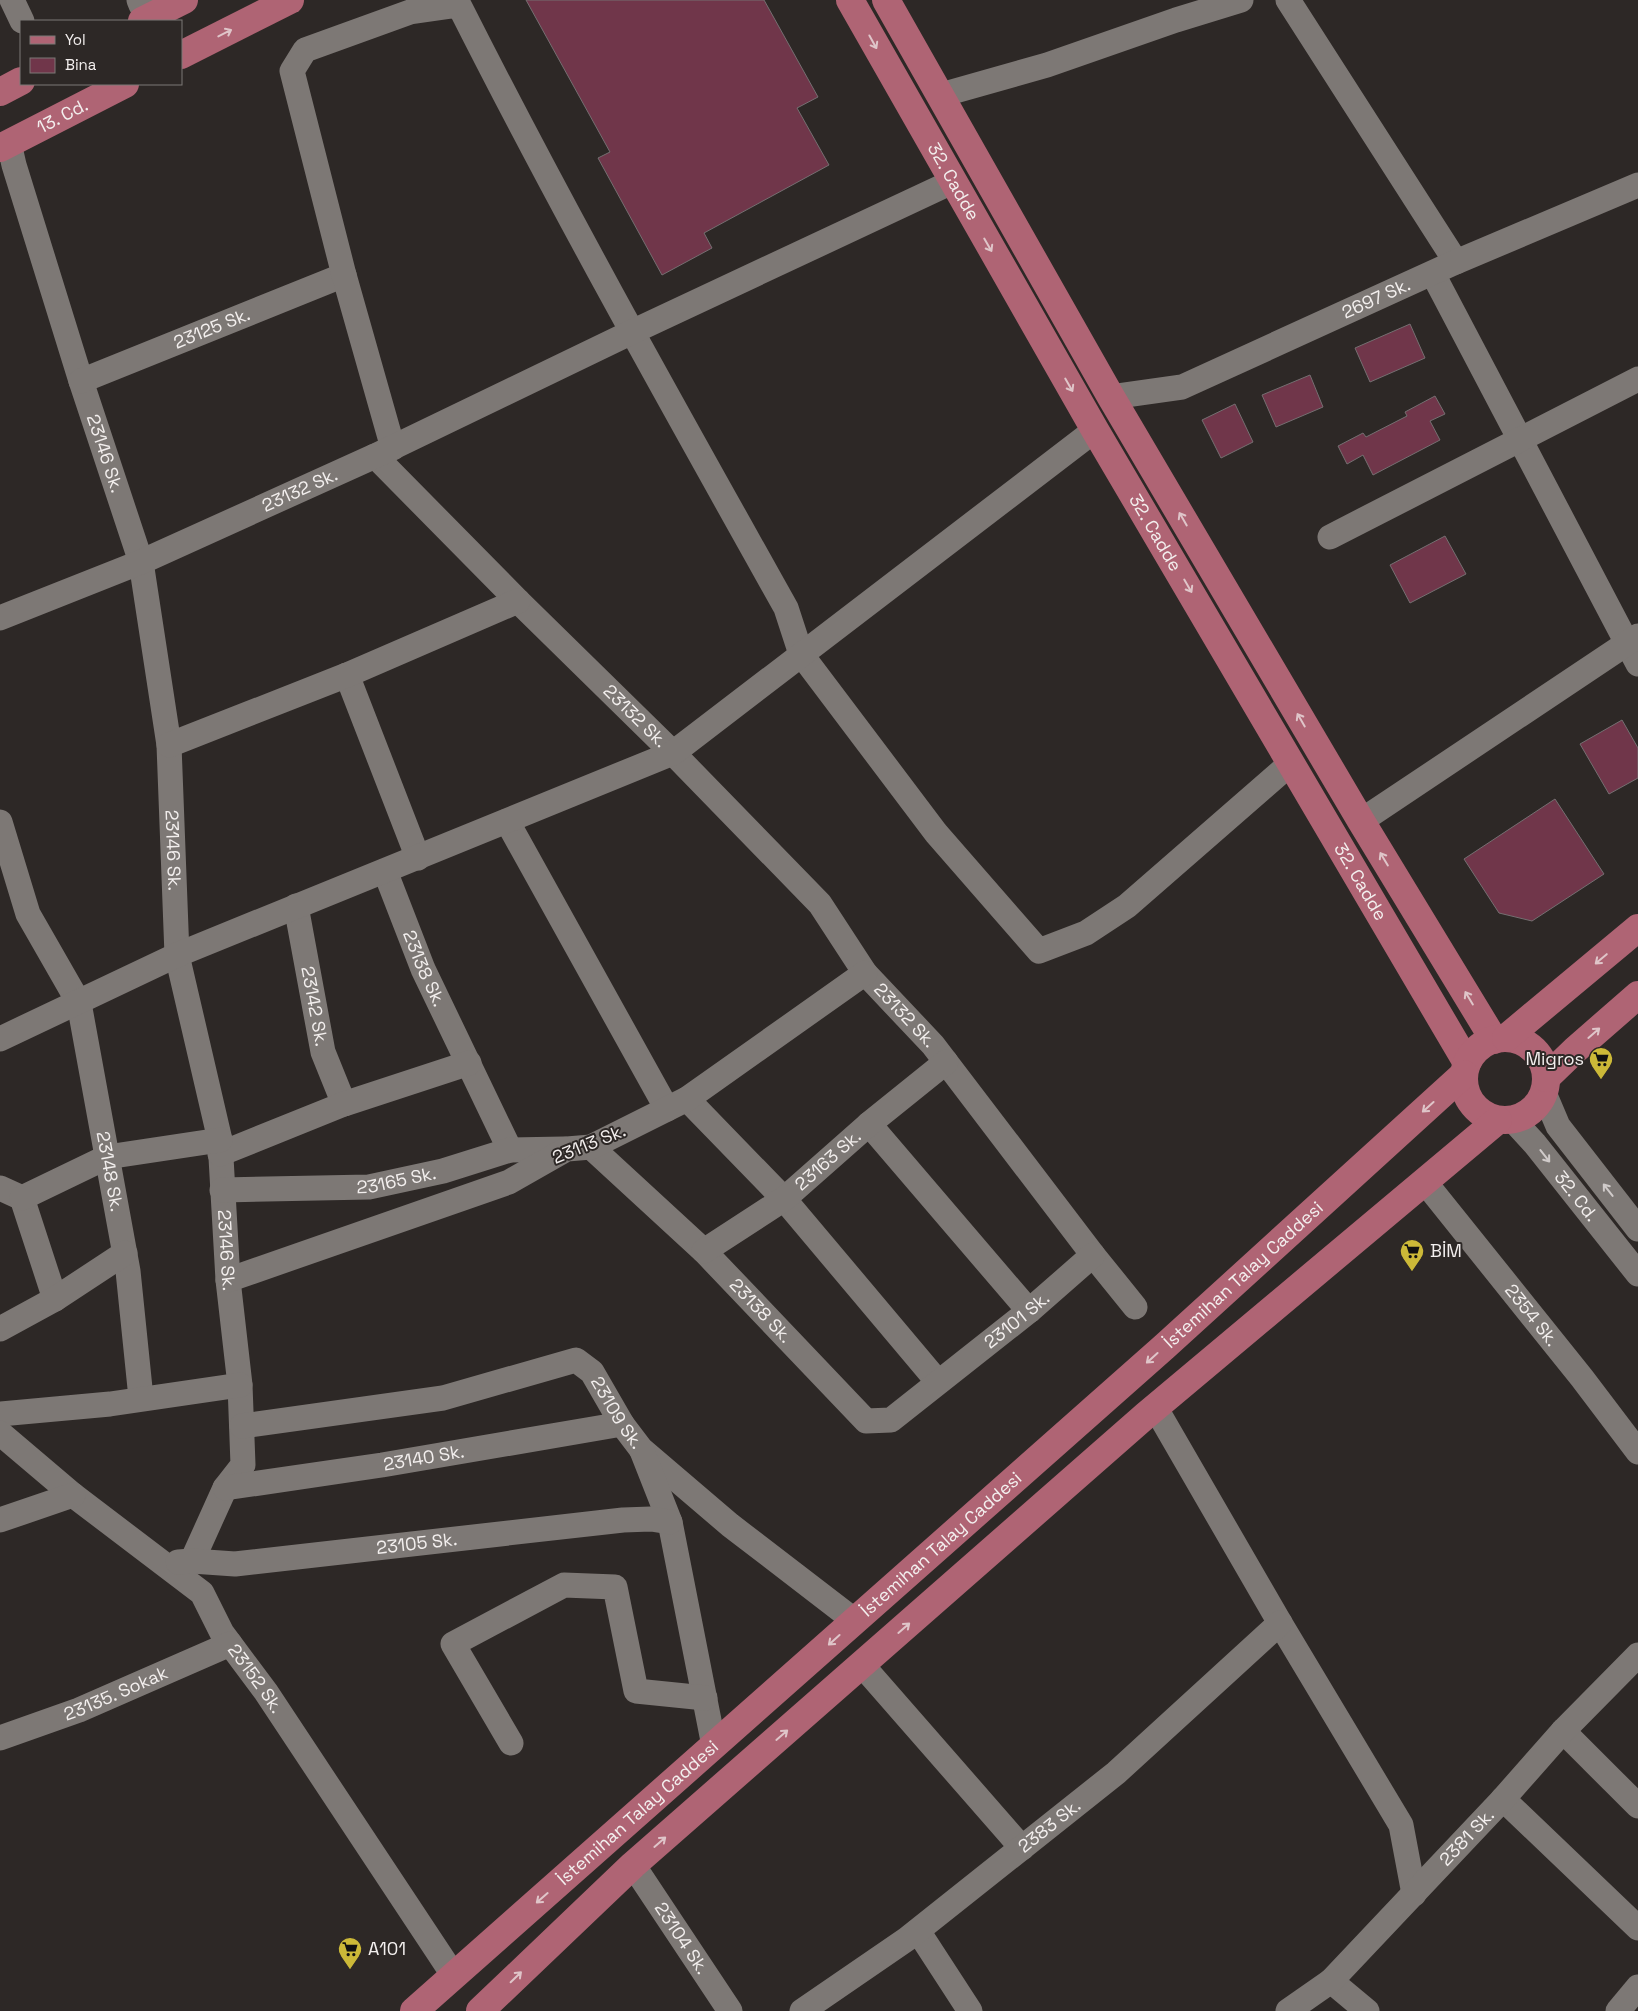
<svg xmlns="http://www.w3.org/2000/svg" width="1638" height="2011" font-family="'Space Grotesk',sans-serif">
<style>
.building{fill:#70364a;stroke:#756f71}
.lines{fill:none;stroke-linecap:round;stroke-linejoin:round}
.minor{stroke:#7d7875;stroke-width:25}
.major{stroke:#af6474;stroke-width:28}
.oneway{stroke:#dfc5c9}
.oneway2{stroke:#d0cbca}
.labels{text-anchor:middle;stroke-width:4;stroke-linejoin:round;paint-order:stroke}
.street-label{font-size:18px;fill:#f3efee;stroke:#2d2826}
.poi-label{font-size:18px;fill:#f3efee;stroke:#2d2826;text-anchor:start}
</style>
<rect width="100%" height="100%" fill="#2d2826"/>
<path class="building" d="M526 0H764L818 97 797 108 829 165 704 233 712 248 662 275 598 158 610 152Z
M1410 324 1425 358 1370 382 1355 348Z
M1310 375 1323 407 1276 427 1262 395Z
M1435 396 1445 414 1430 421 1440 440 1373 475 1363 455 1347 464 1338 446 1363 433 1366 437 1407 416 1405 412Z
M1235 404 1253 442 1221 458 1202 420Z
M1445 536 1466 574 1410 603 1390 565Z
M1622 720 1638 748V778L1609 794 1580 744Z
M1555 799 1604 874 1532 921 1499 913 1464 859Z"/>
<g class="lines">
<g class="minor">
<path d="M12 0 22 21"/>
<path d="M139 0 141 5 152 16"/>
<path d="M1288 0 1456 262"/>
<path d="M941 95 1047 65 1176 20 1241 0"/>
<path id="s1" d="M9 143 14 165 81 381 141 562 169 745 177 955 220 1140 228 1280 240 1385 243 1465 225 1488 192 1561"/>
<path d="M1433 274 1638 664"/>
<path id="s2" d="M81 381 344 275"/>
<path id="s3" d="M1111 397 1182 387 1456 262 1638 185"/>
<path d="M393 448 344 275 292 71 305 50 410 12 459 5C562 209 674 408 786 608L801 654 936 833 1039 951 1086 933 1127 906 1291 763"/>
<path id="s4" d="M375 456 518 601 673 753 820 904 865 973 933 1045 1093 1255 1135 1307"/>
<path d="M1330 537 1638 379"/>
<path id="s5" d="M0 618 141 562 375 456 632 332 952 182"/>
<path d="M347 675 418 858"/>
<path d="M169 745 347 675 518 601"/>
<path d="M507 821 667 1109"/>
<path d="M1361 821 1638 636"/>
<path id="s6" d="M0 822 28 914 79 1003 128 1271 141 1398"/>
<path id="s7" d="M385 871 423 969 510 1150"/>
<path id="s8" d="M296 906 323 1052 344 1104"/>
<path d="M0 1039 177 955 673 753 1095 430"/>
<path d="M1544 1093 1558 1126 1638 1229"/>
<path d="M687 1099 784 1199 938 1382"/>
<path id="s9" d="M1513 1120 1535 1144 1638 1274"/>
<path d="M869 1124 1029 1311"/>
<path id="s10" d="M591 1147 704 1251 866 1421 891 1420 1029 1311 1093 1255"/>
<path d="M220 1154 344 1104 469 1063"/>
<path id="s11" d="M1424 1181 1582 1378 1638 1452"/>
<path d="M0 1188 22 1198 55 1299"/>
<path id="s12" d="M222 1190 369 1187 443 1171 510 1150 564 1149"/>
<path d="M22 1198 107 1157 220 1140"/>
<path id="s13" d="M704 1251 784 1199 869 1124 946 1062"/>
<path d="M228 1280 509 1182 567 1149 591 1147 687 1099 865 973"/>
<path d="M0 1329 55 1299 125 1253"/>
<path d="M1155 1407 1280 1623 1401 1825 1414 1894"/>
<path d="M0 1414 110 1404 240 1385"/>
<path id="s14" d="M242 1426 443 1398 576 1360 592 1372 622 1424 641 1449 730 1525 855 1621"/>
<path id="s15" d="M0 1433 73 1495 202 1593 222 1633 266 1692 454 1976"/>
<path d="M642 1451 670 1522 714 1746"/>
<path id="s16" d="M225 1488 382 1465 622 1424"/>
<path d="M0 1520 73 1495"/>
<path id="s17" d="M178 1562 192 1561 235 1564 623 1520 651 1519 670 1522"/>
<path d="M862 1665 1022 1848"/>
<path d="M1563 1731 1638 1806"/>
<path id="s18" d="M0 1738 79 1710 230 1644"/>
<path d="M511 1743 453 1644 564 1585 615 1587 636 1691 705 1698"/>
<path d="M1503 1799 1638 1928"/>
<path id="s19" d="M633 1865 730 2011"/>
<path d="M918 1931 970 2011"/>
<path d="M1331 1981 1367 2011"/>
<path id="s20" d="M802 2011 907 1939 1116 1773 1280 1623"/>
<path id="s21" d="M1288 2011 1331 1981 1503 1799 1563 1731 1638 1655"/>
<path d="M1618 2011 1638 1987"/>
</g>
<g class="major">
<path id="s22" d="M850 0 1095 430 1467 1063"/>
<path d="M886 0 1111 397 1361 821 1494 1040"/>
<path d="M142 21 184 0"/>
<path d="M181 55 290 0"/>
<path d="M0 92 21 81"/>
<path id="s23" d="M0 148 125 84"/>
<circle cx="1505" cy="1079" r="41"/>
<path d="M1506 1038 1638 928"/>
<path d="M1546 1078 1575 1050 1638 995"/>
<path id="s24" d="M414 2011 1164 1347 1464 1074"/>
<path d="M480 2011 633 1865 1145 1416 1498 1120"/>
</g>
</g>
<defs><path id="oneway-shaft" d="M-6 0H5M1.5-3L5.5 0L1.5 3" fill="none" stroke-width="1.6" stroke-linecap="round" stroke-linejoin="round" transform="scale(1.25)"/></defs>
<g class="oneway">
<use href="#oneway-shaft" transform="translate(225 33) rotate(-27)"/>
<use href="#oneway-shaft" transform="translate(873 42) rotate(61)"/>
<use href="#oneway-shaft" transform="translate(988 245) rotate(60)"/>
<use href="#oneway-shaft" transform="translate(1069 385) rotate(60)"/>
<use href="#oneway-shaft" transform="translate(1183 519) rotate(-120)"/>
<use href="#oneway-shaft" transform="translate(1188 586) rotate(60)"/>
<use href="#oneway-shaft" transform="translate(1301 720) rotate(-120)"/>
<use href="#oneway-shaft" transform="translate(1384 859) rotate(-121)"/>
<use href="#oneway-shaft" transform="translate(1601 959) rotate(140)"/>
<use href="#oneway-shaft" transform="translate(1469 998) rotate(-121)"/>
<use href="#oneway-shaft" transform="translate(1594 1033) rotate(-41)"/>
<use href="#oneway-shaft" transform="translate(1428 1107) rotate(138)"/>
<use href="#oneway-shaft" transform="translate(1152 1358) rotate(138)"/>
<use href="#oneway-shaft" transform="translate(904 1628) rotate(-41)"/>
<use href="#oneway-shaft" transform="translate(834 1640) rotate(138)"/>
<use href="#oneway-shaft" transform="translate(782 1735) rotate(-41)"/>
<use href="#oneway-shaft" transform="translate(660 1842) rotate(-41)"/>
<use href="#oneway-shaft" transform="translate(542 1898) rotate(139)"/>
<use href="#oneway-shaft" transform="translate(516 1977) rotate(-44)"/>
</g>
<g class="oneway2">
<use href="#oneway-shaft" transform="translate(1545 1156) rotate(52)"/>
<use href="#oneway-shaft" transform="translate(1608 1190) rotate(-128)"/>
</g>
<defs>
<g id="supermarket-pin" transform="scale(1.25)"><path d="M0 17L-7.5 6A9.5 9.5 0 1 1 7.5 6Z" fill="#ccb938" stroke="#2d2826"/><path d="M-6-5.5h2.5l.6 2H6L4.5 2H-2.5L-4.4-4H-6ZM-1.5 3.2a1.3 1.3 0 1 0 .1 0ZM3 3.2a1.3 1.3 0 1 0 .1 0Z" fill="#111"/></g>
</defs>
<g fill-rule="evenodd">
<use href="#supermarket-pin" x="1601" y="1059"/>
<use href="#supermarket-pin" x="1412" y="1251"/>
<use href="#supermarket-pin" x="350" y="1949"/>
</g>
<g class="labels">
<g class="street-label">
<text dy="6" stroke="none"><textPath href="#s23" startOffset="70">13. Cd.</textPath></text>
<text dy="6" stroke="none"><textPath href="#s22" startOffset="209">32. Cadde</textPath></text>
<text dy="6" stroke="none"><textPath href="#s3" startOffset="285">2697 Sk.</textPath></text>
<text dy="6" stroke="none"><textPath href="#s2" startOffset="141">23125 Sk.</textPath></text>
<text dy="6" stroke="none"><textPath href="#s1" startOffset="325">23146 Sk.</textPath></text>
<text dy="6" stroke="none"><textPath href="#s5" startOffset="326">23132 Sk.</textPath></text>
<text dy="6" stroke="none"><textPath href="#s22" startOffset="614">32. Cadde</textPath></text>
<text dy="6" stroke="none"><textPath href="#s4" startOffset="368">23132 Sk.</textPath></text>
<text dy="6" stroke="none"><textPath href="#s1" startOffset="730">23146 Sk.</textPath></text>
<text dy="6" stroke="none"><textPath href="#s22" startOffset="1019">32. Cadde</textPath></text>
<text dy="6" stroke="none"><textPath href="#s7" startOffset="105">23138 Sk.</textPath></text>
<text dy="6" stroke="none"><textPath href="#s8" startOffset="102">23142 Sk.</textPath></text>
<text dy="6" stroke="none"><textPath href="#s4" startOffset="772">23132 Sk.</textPath></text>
<text transform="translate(589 1144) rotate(-22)" y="6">23113 Sk.</text>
<text dy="6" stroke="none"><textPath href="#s13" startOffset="154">23163 Sk.</textPath></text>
<text dy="6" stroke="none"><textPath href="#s6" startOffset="370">23148 Sk.</textPath></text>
<text dy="6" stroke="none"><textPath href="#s12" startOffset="175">23165 Sk.</textPath></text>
<text dy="6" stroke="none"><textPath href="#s9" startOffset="99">32. Cd.</textPath></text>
<text dy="6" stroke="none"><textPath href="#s1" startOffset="1135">23146 Sk.</textPath></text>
<text dy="6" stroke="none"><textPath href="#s24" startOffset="1109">İstemihan Talay Caddesi</textPath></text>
<text dy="6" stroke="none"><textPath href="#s10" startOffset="236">23138 Sk.</textPath></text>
<text dy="6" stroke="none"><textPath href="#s11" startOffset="172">2354 Sk.</textPath></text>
<text dy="6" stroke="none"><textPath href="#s10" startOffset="574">23101 Sk.</textPath></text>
<text dy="6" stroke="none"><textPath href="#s14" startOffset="409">23109 Sk.</textPath></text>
<text dy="6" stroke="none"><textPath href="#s16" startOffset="201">23140 Sk.</textPath></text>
<text dy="6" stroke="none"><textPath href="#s17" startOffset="240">23105 Sk.</textPath></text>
<text dy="6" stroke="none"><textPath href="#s24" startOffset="704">İstemihan Talay Caddesi</textPath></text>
<text dy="6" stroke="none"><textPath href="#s15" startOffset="359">23152 Sk.</textPath></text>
<text dy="6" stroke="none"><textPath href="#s18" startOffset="124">23135. Sokak</textPath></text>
<text dy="6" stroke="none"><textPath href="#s24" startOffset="299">İstemihan Talay Caddesi</textPath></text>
<text dy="6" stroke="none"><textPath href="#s20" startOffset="309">2383 Sk.</textPath></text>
<text dy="6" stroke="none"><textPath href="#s21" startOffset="250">2381 Sk.</textPath></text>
<text dy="6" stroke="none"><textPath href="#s19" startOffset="88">23104 Sk.</textPath></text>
</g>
<g class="poi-label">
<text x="1584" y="1065" text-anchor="end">Migros</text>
<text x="1430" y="1257">BİM</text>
<text x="368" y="1955">A101</text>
</g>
</g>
<rect x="20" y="20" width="162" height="65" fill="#2d2826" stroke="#7c7876"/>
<rect x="30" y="36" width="25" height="8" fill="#af6474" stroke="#7c7876"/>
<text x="65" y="45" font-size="15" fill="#f3efee">Yol</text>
<rect x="30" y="58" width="25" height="15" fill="#70364a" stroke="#7c7876"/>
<text x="65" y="70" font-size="15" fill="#f3efee">Bina</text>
</svg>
